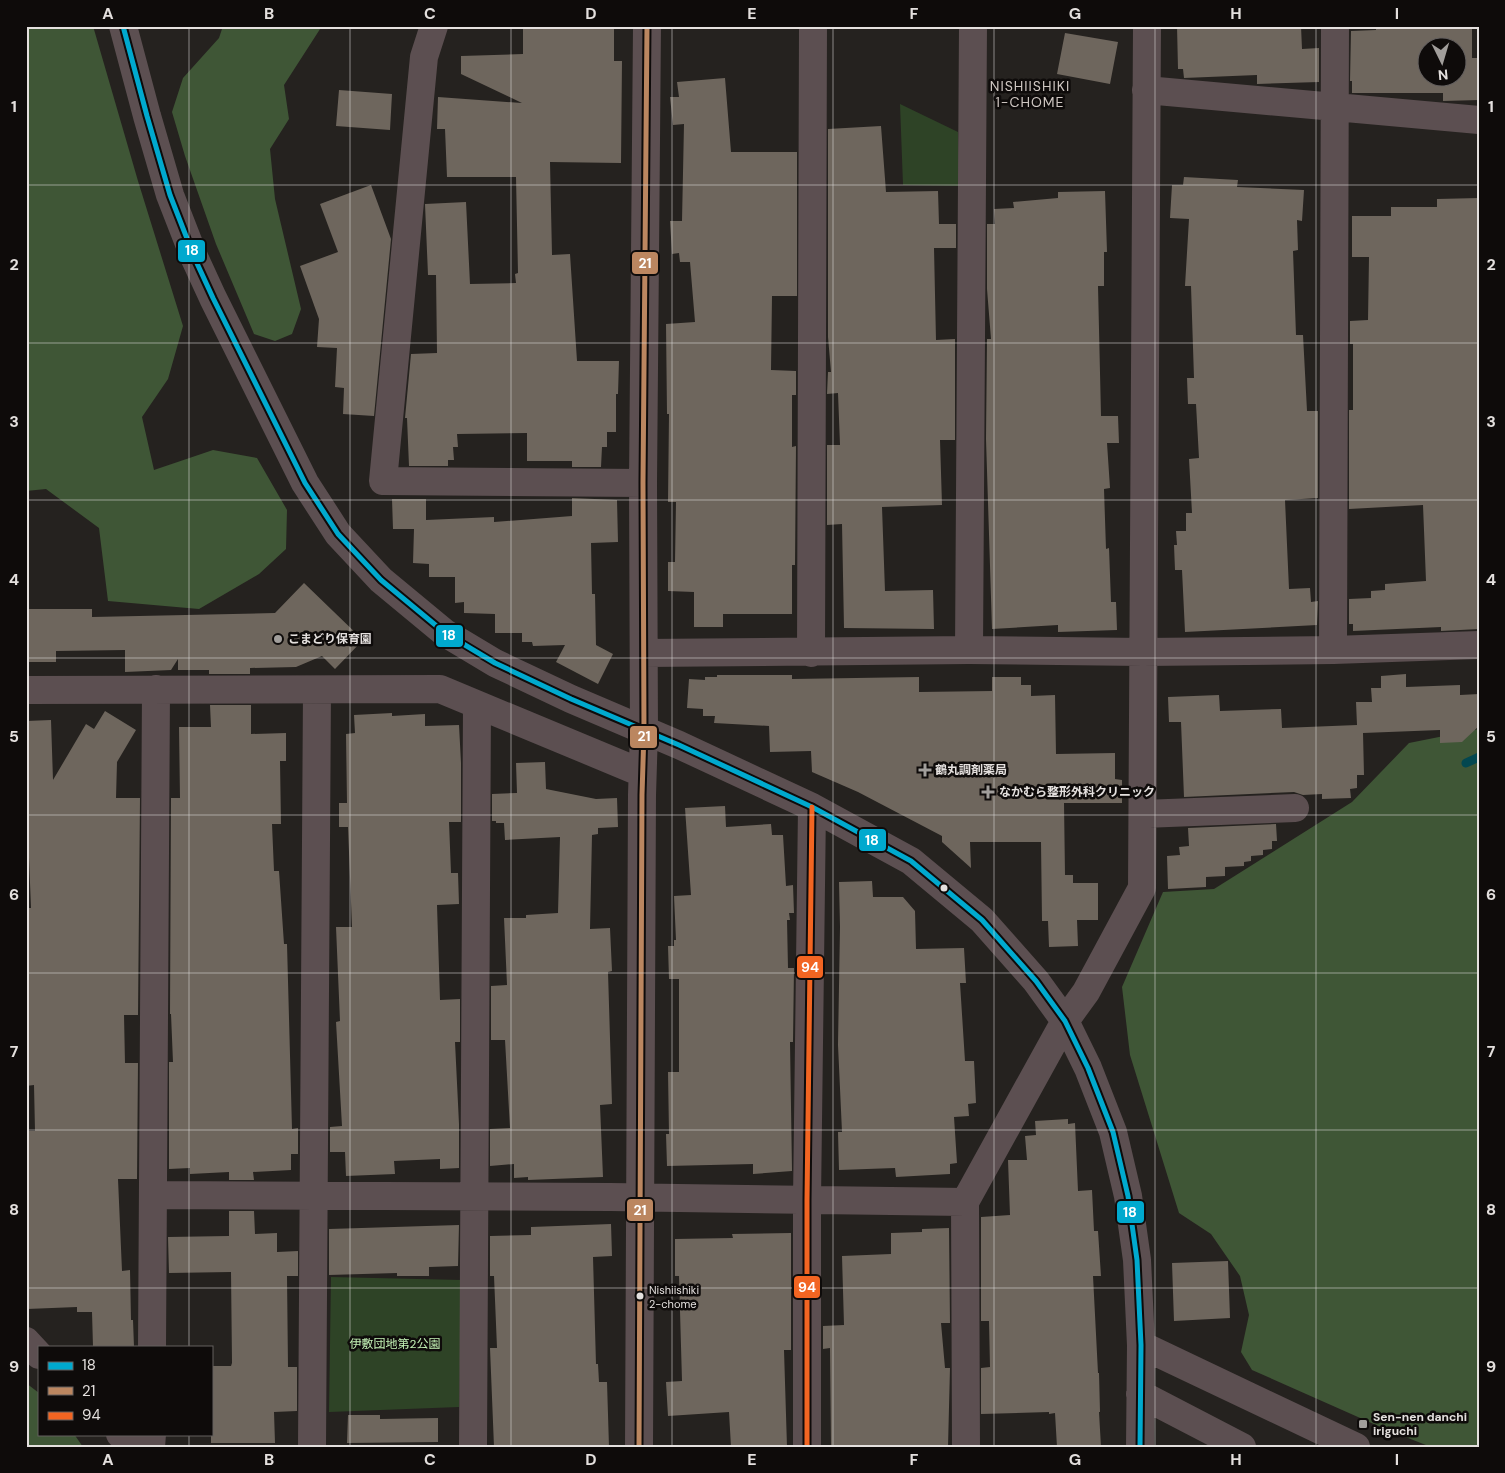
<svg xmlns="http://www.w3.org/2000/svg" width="1505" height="1473" font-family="'DM Sans','Noto Sans JP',sans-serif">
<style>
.green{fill:#2e4326}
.forest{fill:#3f5636}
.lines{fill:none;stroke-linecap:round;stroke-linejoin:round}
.stream{stroke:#034750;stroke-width:9}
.building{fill:#6e665d;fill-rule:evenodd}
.minor{stroke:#5c4f51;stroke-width:28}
.bus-1-casing{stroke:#0e0b0a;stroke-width:9}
.bus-2-casing{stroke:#0e0b0a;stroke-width:9}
.bus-3-casing{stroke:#0e0b0a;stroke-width:9}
.bus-1{stroke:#00a9ce;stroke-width:5}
.bus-2{stroke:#bb8660;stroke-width:5}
.bus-3{stroke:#f26522;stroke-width:5}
.grid{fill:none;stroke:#e4e0de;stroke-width:1;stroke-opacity:0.55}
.poi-dot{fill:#a19e9b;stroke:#0e0b0a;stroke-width:2}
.bus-dot{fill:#e4e0de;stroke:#0e0b0a;stroke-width:2}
.labels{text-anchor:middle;stroke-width:5;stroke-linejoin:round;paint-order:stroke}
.bus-label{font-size:11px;fill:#e4e0de;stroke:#0e0b0a;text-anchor:start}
.poi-label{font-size:12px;font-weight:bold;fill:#e4e0de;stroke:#0e0b0a;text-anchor:start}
.park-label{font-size:12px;fill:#c3f2b5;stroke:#0e0b0a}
.neighbourhood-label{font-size:14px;letter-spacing:1px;fill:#cfc7c2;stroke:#0e0b0a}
.line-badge{stroke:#0e0b0a;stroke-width:2}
.badge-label{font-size:14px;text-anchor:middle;font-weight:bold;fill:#fff}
.neatline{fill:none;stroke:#e4e0de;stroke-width:2}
.grid-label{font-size:16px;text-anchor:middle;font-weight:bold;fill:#e4e0de}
</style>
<rect width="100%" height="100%" fill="#25221f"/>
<path class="green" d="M900 104 958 132 960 186 903 185Z
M331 1277 462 1280 459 1407 329 1412Z"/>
<path class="forest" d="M26 26H93L138 181 183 326 168 379 142 417 154 470 213 450 257 458 287 510 286 549 259 574 199 609 108 601 99 528 46 489 26 491Z
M223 26H322L284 85 289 119 270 149 275 199 301 309 292 334 275 341 254 334 216 244 185 156 172 112 183 78 219 38Z
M1479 729V1447H1431L1385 1429 1252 1370 1241 1352 1249 1315 1240 1276 1211 1234 1179 1213 1130 1055 1122 987 1163 892 1214 889 1352 802 1409 743Z
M26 1383 39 1393V1434H74L83 1447H26Z"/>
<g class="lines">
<path class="stream" d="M1466 763 1479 757"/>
</g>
<path class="building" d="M523 26H614V61H622L621 163 550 162 552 255 570 254 577 361H619L618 394H616V432H607V447H602L601 467H572V461H527V433L457 434 458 447H453L454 460H448V466H409L407 418H405L411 354 437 353 436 275H428L425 204 466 202 470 284 516 283 515 274 518 273 516 177H447L445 129H437L438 97 522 103 461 74V56L523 54Z
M1177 26H1301L1302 49 1319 48V82L1257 84V75L1184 78 1183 69H1178Z
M1376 26H1472V58H1479V100L1443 101V93H1352V81H1350L1351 31 1376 30ZM1428 48H1458V78H1428Z
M1065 33 1118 42 1110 84 1057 74Z
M725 78 731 152H797V296H772L771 370 796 371V395H792V447L796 446 795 565H792V614H723V627H694V592L668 591V562H675L676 502H668L669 414H667L666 324 695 322 690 262H680L679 253 672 254 670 221H682L684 124 673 125 670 97H679L677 82Z
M339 90 392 94 390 130 336 126Z
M881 126 886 192 938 191 939 224H956V248H934L936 340 955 339V440H940L942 505 882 507 885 591 933 590 934 629 844 628 842 524 827 525V445H840L838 393 827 394 828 372H831L828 337V129Z
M1184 177 1238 180 1237 187 1304 190 1302 221 1297 220 1298 250 1293 251 1296 335H1303L1307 411H1318V498L1285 500 1289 589 1310 588 1311 602 1318 601 1317 625 1185 632 1182 570H1175L1174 545H1177L1176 531H1186V513H1192L1189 459 1199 458 1196 404H1188L1187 378H1194L1191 286H1185L1189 219 1170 218 1172 185H1183Z
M371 185 391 239 374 416 343 414 344 388 335 387 337 348 317 347 319 319 300 266 338 252 320 204Z
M1105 191 1107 252H1104V286H1098L1101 416H1118L1119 443H1107L1110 488 1104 489 1106 549 1109 548 1111 602H1116L1117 630 1058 632V625L992 629 986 439 987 339H991L987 289V224H995L994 209 1014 208 1013 202 1058 198V192Z
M1479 198V629L1441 631V627L1353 631V624H1349V599L1371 598V591L1385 590V584L1426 581 1423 505 1349 509V410H1353V344H1350V321L1368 320 1369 257H1352V216H1391V207H1437V199Z
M572 498 617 500 618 542 591 543 592 594H595L596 645 613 654 598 684 556 662 565 645 533 646 532 642H522V633H495V614L464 613V602L455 603V577H429V564L413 563 414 529H393L392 499H426V520L494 517V522L572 516Z
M304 583 363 640 335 669 322 656 296 667 250 668V674H209V670H178V659L171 670 125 672V650L56 651V662H26V609H92V617L275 613Z
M1406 674V687L1460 685V695L1479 694V726L1462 742 1440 743V730L1363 733 1364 775H1357V788L1350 789 1351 798 1322 799V794L1303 795 1294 792 1184 797 1181 722H1169L1168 697 1219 695 1220 711 1281 709 1282 728 1357 725 1356 702H1372L1371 688H1381V676Z
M717 675H792V679L919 677V692L992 691V677H1021V685H1031V696L1055 695 1056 754 1115 753V779L1122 780V803H1064L1065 875H1073V883H1098V920H1077L1078 946 1049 947 1048 921H1042L1041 842H970L971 868 942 842V836L858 792 812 772 811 751 770 752 769 726 714 723 715 716H703V709L687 708 689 679 705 680V677H717Z
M210 705H251V734L286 733V761H280L281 824H272L274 871H279L284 944H287L292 1129 298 1128V1154H291V1170L253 1172 254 1180H229V1172L190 1174V1168L169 1169V1062H173L171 1014H170L171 798H180L179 727H211Z
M105 711 136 730 117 762 116 798H140L138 1015H124L125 1063H138L137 1179H118L122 1271 130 1270 131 1320H133L134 1347H93L92 1312H77V1307L27 1309 26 1131H35L34 1085 26 1086V908H31L28 833H26V721L51 720 53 780 86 724 94 729Z
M392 713V716L425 714V726L459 725 461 763V822H449L451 873H458L459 904 437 905 440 1000 460 999V1042H455L459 1124V1168L440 1169V1159L394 1161 395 1174 346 1176 345 1152H330V1127L342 1126 336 1022 340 1021 336 927H352L348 827H339V803H347L346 734 355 733 354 715Z
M545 762 546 789 596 799 617 798 618 827 598 828V834L592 835 590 929 610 928 612 971 608 972 612 1104 600 1105 603 1177 528 1180V1177L514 1178V1164L490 1166V1129L510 1128 505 1040H491V986L507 985 504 918H526V915L558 913 560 837 505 840 504 823H496V821H492V794L517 793 516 763Z
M725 806 726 827 771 824 772 835H783L786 886 793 885 794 913H789L790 920H787L788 968H794L793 1042H790L792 1171 753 1174V1164L667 1166 666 1134H669L668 1072H679V979H669L668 946H674V940H676L674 896 691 895 685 808Z
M1276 824 1277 841H1272V849L1263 850V855L1251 856V861L1244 862V866L1225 867V876L1206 877V887L1168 889 1167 856 1180 855 1179 847 1189 846 1188 828Z
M872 881 873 897H903L915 911 916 949 964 948 966 983H960L965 1061H974L976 1103 968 1104 969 1116 954 1117 957 1163 950 1164V1174L896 1177 895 1168 839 1170 838 1132H842L838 1045 840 927 839 882Z
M1068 1119V1124L1075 1123 1078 1191 1092 1190 1094 1231H1098L1101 1276H1093L1098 1373H1099L1100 1412H1099L1101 1447H1057L1055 1413 1049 1414V1412L981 1414V1368L990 1367 989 1321H981V1217L1010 1215 1008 1160H1027L1025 1136 1036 1135 1035 1121Z
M229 1211H254L255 1234 277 1233V1252L298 1251V1276H287L288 1367H297V1411L274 1412 275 1443H211V1366H231L232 1363 231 1272 169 1273 168 1237 229 1236Z
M611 1224 612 1256 593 1257 596 1364H598L599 1382H607L609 1447H494L490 1348H497L494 1276H490V1236L531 1235V1227Z
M459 1225 458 1266 429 1267V1276H397V1273L329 1275V1229Z
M949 1228 950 1323H941L945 1368H950L948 1447H831L830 1348 823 1349V1326L844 1325 842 1256 891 1254V1233L922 1232V1229Z
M791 1233V1350H784L787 1447H731L729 1412 668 1416 666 1382 682 1381 679 1276H675V1239L733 1238 732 1234Z
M1228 1261 1230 1318 1174 1321 1172 1263Z
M348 1415H380V1419L438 1418V1442L347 1443Z"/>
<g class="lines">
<path class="minor" d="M123 26 147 116 170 195 195 259 213 298 305 483 338 534 381 580 445 633 495 663 571 699 679 745 812 807 911 861 982 920 1036 981 1065 1021 1088 1068 1113 1132 1128 1196 1137 1260 1141 1345 1140 1447
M434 26 424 57 383 481 643 483
M1146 90 1479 120
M969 650 973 26
M1333 650 1335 26
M644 653 969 650 1143 652 1333 650 1479 645
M811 653 813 26
M26 690 440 689 642 773
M1143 814 1295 808
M154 1195 610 1197 965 1202 1065 1021 1086 992 1142 888 1147 26
M965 1202 966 1447
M26 1341 39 1355
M1141 1345 1356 1447
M152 1347 156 689
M1140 1394 1242 1447
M120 1434 133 1447
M151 1447 152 1434
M312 1447 317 690
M473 1447 477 705
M639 1447 642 795 644 731 643 483 647 26
M807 1447V1200L812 807"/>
<g class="bus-1-casing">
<path id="bus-1" d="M123 26 147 116 170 195 195 259 213 298 305 483 338 534 381 580 445 633 495 663 571 699 679 745 812 807 911 861 982 920 1036 981 1065 1021 1088 1068 1113 1132 1128 1196 1137 1260 1141 1345 1140 1447"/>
</g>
<g class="bus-2-casing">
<path id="bus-2" d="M639 1447 642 795 644 731 643 483 647 26"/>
</g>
<g class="bus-3-casing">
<path id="bus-3" d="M807 1447V1200L812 807"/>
</g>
<use href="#bus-1" class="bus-1"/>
<use href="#bus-2" class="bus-2"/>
<use href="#bus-3" class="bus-3"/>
</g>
<path class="grid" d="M189 26V1347M350 26V1447M511 26V1447M672 26V1447M833 26V1447M994 26V1447M1155 26V1447M1316 26V1447M26 185H1479M26 343H1479M26 500H1479M26 658H1479M26 815H1479M26 973H1479M26 1130H1479M26 1288H1479M189 1434V1447"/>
<g class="poi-dot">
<circle cx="278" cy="639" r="5"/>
<path d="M922.5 762.5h5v5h5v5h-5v5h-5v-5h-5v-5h5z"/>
<path d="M985.5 784.5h5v5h5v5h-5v5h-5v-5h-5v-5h5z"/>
<rect x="1358" y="1419" width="10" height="10" rx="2.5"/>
</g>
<g class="bus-dot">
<circle cx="944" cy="888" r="4.5"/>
<circle cx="640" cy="1296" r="4.5"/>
</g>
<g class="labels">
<g class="bus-label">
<text x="649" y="1294">Nishiishiki<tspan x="649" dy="14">2-chome</tspan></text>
</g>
<g class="poi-label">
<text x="288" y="643">こまどり保育園</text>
<text x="935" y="774">鶴丸調剤薬局</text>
<text x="999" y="796">なかむら整形外科クリニック</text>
<text x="1373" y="1421">Sen-nen danchi<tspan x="1373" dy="14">iriguchi</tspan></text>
</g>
<g class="park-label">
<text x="395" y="1348">伊敷団地第2公園</text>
</g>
<g class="neighbourhood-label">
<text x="1030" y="91">NISHIISHIKI<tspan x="1030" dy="16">1-CHOME</tspan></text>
</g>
</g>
<g class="line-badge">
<rect x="177" y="239" width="29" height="24" rx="5" fill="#00a9ce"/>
<rect x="631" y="251" width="28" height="24" rx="5" fill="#bb8660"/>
<rect x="435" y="624" width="29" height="24" rx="5" fill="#00a9ce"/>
<rect x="629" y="725" width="29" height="24" rx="5" fill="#bb8660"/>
<rect x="858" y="828" width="29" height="24" rx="5" fill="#00a9ce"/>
<rect x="796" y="955" width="28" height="24" rx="5" fill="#f26522"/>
<rect x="626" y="1198" width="28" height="24" rx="5" fill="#bb8660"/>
<rect x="1116" y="1200" width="29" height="24" rx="5" fill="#00a9ce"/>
<rect x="793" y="1275" width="28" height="24" rx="5" fill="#f26522"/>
</g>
<g class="badge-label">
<text x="192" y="255">18</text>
<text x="645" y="268">21</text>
<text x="449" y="640">18</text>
<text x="644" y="741">21</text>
<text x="872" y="845">18</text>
<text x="810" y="972">94</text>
<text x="640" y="1215">21</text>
<text x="1130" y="1217">18</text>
<text x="807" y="1292">94</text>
</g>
<rect width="1505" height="1473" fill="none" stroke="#0e0b0a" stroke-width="55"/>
<rect x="38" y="1346" width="175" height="90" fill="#0e0b0a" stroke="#64605f"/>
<rect x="48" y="1362" width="25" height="8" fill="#00a9ce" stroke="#64605f"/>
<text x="82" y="1370" font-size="15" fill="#e4e0de">18</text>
<rect x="48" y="1387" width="25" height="8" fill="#bb8660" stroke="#64605f"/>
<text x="82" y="1396" font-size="15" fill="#e4e0de">21</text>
<rect x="48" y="1412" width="25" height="8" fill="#f26522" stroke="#64605f"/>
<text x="82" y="1420" font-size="15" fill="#e4e0de">94</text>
<g transform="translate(1442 62) rotate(175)"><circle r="24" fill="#0e0b0a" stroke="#64605f"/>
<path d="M0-4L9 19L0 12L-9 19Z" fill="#a19e9b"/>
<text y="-8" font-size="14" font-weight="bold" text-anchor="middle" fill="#e4e0de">N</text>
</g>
<rect x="28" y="28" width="1450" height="1418" class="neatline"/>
<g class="grid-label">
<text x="108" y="19">A</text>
<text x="269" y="19">B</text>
<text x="430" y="19">C</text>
<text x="591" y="19">D</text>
<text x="752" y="19">E</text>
<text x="914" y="19">F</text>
<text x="1075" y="19">G</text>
<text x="1236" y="19">H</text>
<text x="1397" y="19">I</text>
<text x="14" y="112">1</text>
<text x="1491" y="112">1</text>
<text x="14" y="270">2</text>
<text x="1491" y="270">2</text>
<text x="14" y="427">3</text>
<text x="1491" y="427">3</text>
<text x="14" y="585">4</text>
<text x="1491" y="585">4</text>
<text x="14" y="742">5</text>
<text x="1491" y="742">5</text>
<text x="14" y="900">6</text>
<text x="1491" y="900">6</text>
<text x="14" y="1057">7</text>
<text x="1491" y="1057">7</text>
<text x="14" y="1215">8</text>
<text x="1491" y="1215">8</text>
<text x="14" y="1372">9</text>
<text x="1491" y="1372">9</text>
<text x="108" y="1465">A</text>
<text x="269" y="1465">B</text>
<text x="430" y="1465">C</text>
<text x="591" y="1465">D</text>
<text x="752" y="1465">E</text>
<text x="914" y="1465">F</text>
<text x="1075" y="1465">G</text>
<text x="1236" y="1465">H</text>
<text x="1397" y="1465">I</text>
</g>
</svg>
